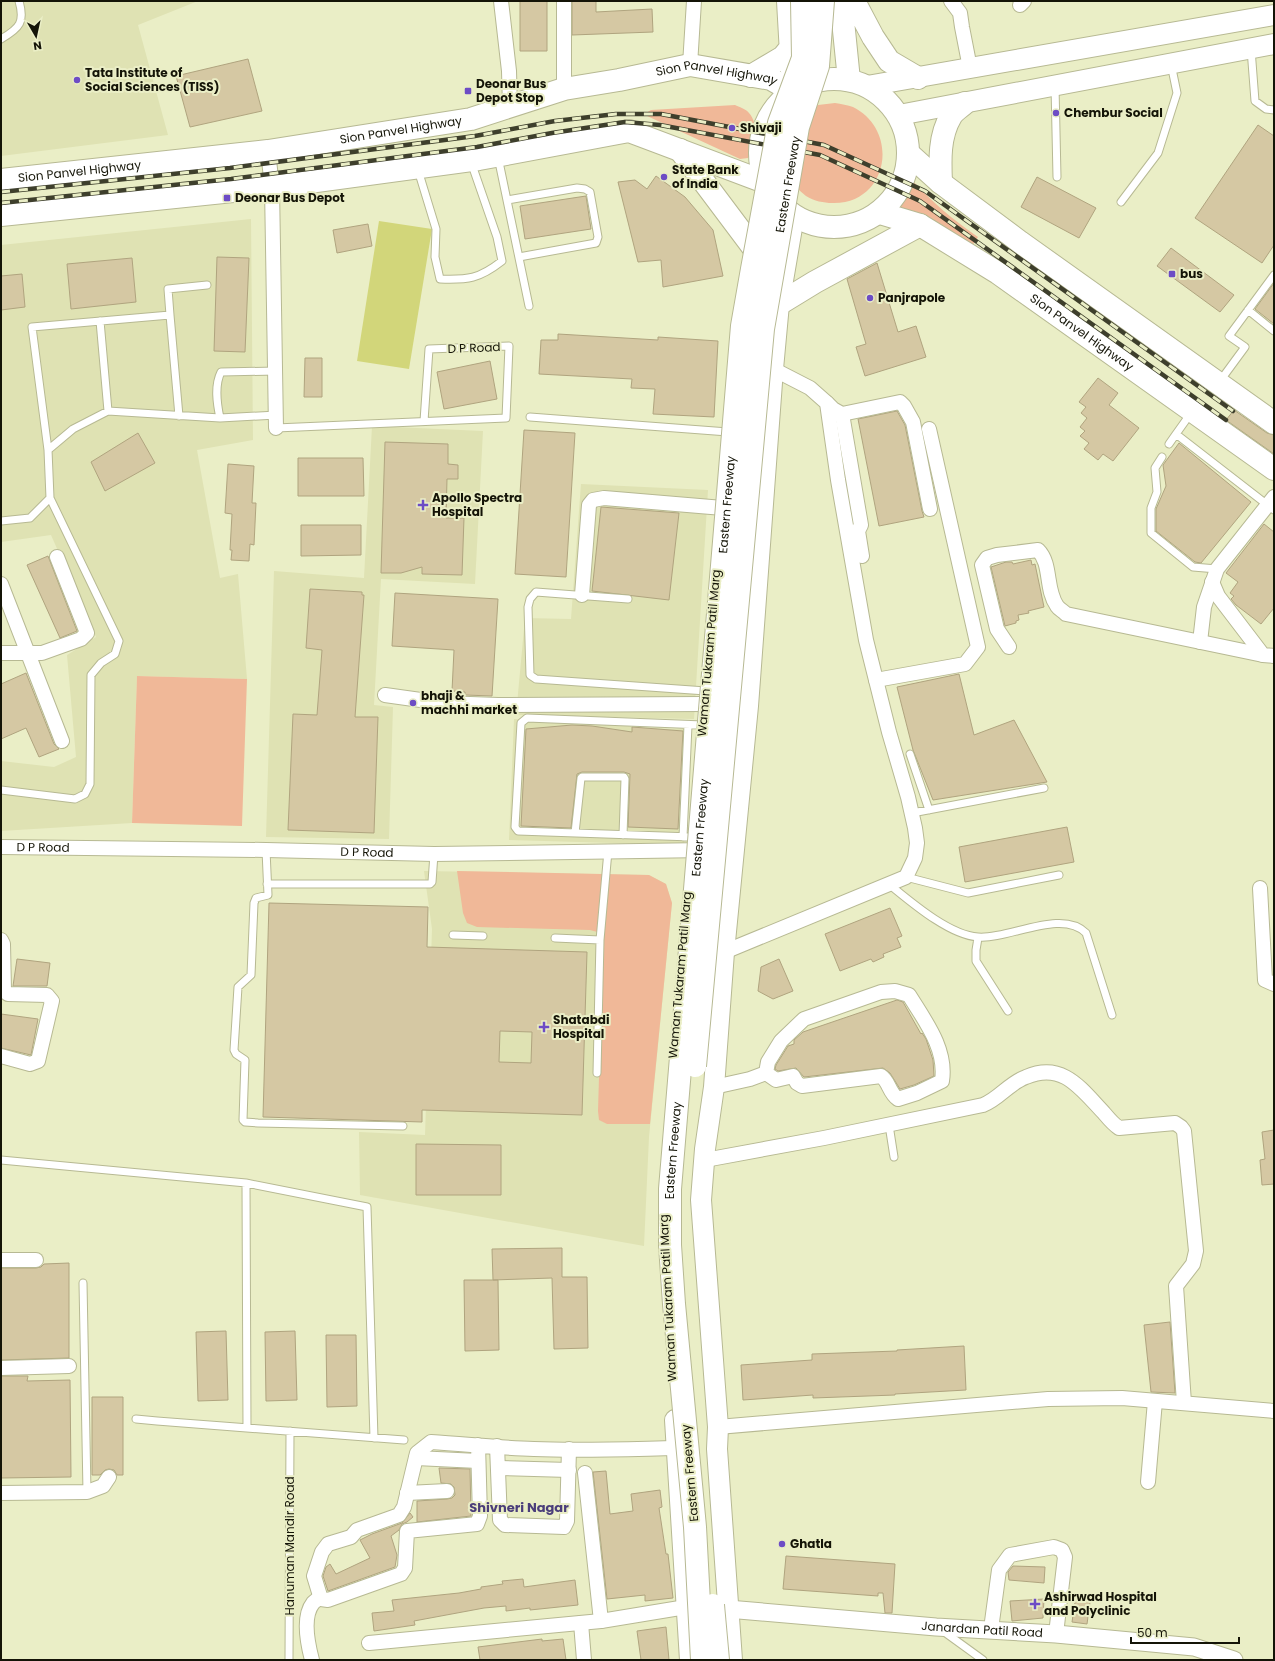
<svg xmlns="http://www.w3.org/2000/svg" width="1275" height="1661" font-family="Poppins,sans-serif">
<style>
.built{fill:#dfe2b3}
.green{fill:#f0b898}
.water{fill:#d2d67a}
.building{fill:#d5c8a3;stroke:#b0a47f;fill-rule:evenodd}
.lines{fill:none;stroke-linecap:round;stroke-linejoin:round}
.service-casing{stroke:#b7b993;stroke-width:9}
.minor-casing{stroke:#b7b993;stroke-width:16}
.tertiary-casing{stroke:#b7b993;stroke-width:19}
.secondary-casing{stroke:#b7b993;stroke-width:22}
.trunk-casing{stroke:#b7b993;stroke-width:24}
.motorway-casing{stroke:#b7b993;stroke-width:24}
.service{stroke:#fff;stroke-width:7}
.minor{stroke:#fff;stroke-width:14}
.tertiary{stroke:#fff;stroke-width:17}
.secondary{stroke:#fff;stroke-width:20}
.trunk{stroke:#fff;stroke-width:22}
.motorway{stroke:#fff;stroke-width:22}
.rail-casing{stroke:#3e3f2c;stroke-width:4.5}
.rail{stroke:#eaeec6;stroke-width:3;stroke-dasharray:9;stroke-linecap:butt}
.motorway-bridge-casing{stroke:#b7b993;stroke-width:24;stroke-linecap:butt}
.motorway-bridge{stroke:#fff;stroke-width:22}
.poi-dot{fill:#6d4cc5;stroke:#eaeec6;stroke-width:1.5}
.labels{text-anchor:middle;stroke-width:4;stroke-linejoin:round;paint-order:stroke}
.poi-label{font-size:12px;font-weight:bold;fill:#141407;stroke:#eaeec6;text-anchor:start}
.street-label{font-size:12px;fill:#141407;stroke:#eaeec6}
.neighbourhood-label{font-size:13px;font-weight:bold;fill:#4a3d7a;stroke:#eaeec6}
</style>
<rect width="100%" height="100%" fill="#eaeec6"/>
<path class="built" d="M1 1H198L138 25 168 135 1 156Z
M251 219 253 440 197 450 220 578 238 574 247 679 137 676 132 823 1 831V761L54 767 76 757 67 655 96 637 51 535 1 542V245Z
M372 426 483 431 475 584 381 579 374 705 393 707 389 839 266 837 274 571 364 578Z
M581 484 708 490 694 719 516 715 525 618 571 619Z
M514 719 672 729 690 728 684 845 509 840Z
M424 871 649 875 666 884 672 903 649 1137 644 1246 360 1195 359 1132 425 1135 432 929Z"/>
<path class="green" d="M835 103C841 104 848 105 853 107 901 131 888 205 832 203 824 203 814 201 806 196 802 193 798 189 795 186L804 113 818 105Z
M735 105C739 107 746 109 749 113 759 124 758 147 748 158L740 159 645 115 646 113 651 110Z
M911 179C931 201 953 220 978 237L972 246 888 211C900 202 906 193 911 179Z
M137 676 247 679 242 826 132 823Z
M457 871 649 875 666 884 672 903 650 1124H607L599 1120 598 1111 603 943 601 933 590 930 477 927 467 923 463 913Z"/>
<path class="water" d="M379 221 432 229 409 369 357 361Z"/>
<path class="building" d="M520 1H547V51H520Z
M572 1H596V12L652 9 653 32 572 35Z
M248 59 262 111 190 127 176 76Z
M1258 125 1274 136V245L1262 263 1195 218Z
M656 176 685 197 713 230 723 276 663 287 661 260 638 262 618 182 635 180 647 189Z
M1037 177 1096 208 1079 238 1021 207Z
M586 196 591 229 525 239 520 206Z
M368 224 372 246 337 253 333 230Z
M1171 248 1234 295 1220 312 1157 266Z
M217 257 249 258 245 352 214 351Z
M132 258 136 302 71 309 67 264Z
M877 263 898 332 916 326 926 357 865 376 856 347 866 344 847 279Z
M22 274 25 307 1 310V276Z
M1274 283V324L1255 309Z
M558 334 658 340V337L718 341 714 417 653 414 655 389 631 388 632 379 539 374 541 340H558Z
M305 358H322V397H304Z
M490 361 497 399 444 409 437 372Z
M1098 378 1118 393 1109 405 1139 428 1113 461 1103 454 1098 460 1084 449 1089 443 1080 436 1085 431 1080 427 1087 418 1081 413 1086 407 1079 402Z
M1234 410 1267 433 1274 435V454L1226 420Z
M897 411 905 425 922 511 924 517 879 526 858 419Z
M524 430 575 433 566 577 515 574Z
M138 433 155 463 105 491 91 462Z
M385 442 448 444V464L458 465V479H447L446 518H464L462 575 422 574V567L401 573H381Z
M1179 443 1251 502 1201 563 1195 562 1156 531V509L1166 486 1163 465Z
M298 458H363L364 496H298Z
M228 464 254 466 252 503H256L254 545 250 544 249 561 231 560 232 550H230L232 514 225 513Z
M601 507 679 513 669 600 592 591Z
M1264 524 1274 532V608L1261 624 1236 605 1231 599 1234 596 1230 593 1238 582 1226 573Z
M301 525H361V555L301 556Z
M48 556 77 631 60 638 27 565Z
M1031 560 1032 565 1035 564 1044 607 1028 611 1029 613 1018 615 1019 620 1016 621V623L1005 626 991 567 1006 562H1012L1013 564Z
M310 589 362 592V595H364L355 717H378L374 833 288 830 293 714 317 715 322 650 306 648Z
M395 593 498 599 492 696 465 695V692L452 691 454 650 392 646Z
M26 673 54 744 59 749 39 757 26 728 1 739V684Z
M959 674 974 735 1014 720 1047 782 933 800 913 750 897 687Z
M572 725 592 726 632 732V727L683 731 678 829 628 827 630 774 624 772H582L577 774 571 828 521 826 526 729Z
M1067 827 1074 862 965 882 959 847Z
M269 903 428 907 427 947 587 952 582 1115 422 1110V1122L263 1117ZM500 1031 532 1032 531 1063 499 1062Z
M890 908 902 936 897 938 901 947 883 954 884 957 873 962 871 959 840 971 825 934Z
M17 959 50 963 47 986H13Z
M779 959 793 991 773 999 758 991 761 967Z
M897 1000 903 1002 921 1034 922 1033 926 1039 933 1060 934 1076 914 1085 900 1089 890 1073 883 1068 804 1077 796 1068 778 1071 775 1069 776 1065 788 1046 794 1044V1040L803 1032Z
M1 1014 38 1019 31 1055 1 1048Z
M1274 1130V1184L1262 1185 1260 1160 1265 1159 1262 1132Z
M416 1144 501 1145V1195H416Z
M562 1248V1277H587L588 1348 554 1349 552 1278 493 1280 492 1249Z
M69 1263V1358L1 1360V1268H36L41 1267 44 1264Z
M464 1280H498L499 1350 465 1351Z
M1170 1322 1175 1393 1151 1392 1144 1325Z
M226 1331 228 1400 198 1401 196 1332Z
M295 1331 297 1400 266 1401 265 1332Z
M326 1335H356L357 1406 327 1407Z
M964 1346 966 1390 895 1394V1395L813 1398V1395L743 1400 741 1365 812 1360V1354L897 1351V1350Z
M1 1376H28L27 1381 70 1380 71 1477 1 1478Z
M92 1397H123V1475H117L114 1470 109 1469 105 1470 100 1475H92Z
M439 1468 470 1469 471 1516 417 1522V1501L447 1499 452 1498 455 1495 454 1487 451 1484 441 1483Z
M606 1471 610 1514 633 1511 631 1494 660 1490 662 1507 659 1508 666 1554H668L673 1598 645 1601V1595L607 1599 593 1472Z
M410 1513 413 1517 407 1522 402 1524 399 1530 391 1536 397 1555 395 1567 328 1591 323 1576 326 1567 330 1564 336 1574 370 1558 360 1540 372 1534 402 1523Z
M786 1556 895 1564 892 1613H885L883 1593H878V1596L783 1589Z
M1013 1566 1045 1567 1044 1583 1009 1580 1008 1572Z
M523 1579 524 1587 575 1580 578 1605 530 1610V1608L506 1611V1606L484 1608 414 1621 415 1625 374 1631 372 1613 394 1611 392 1600 459 1593 481 1589V1587L503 1584 502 1581Z
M1091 1595 1087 1624 1072 1622 1076 1596Z
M1044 1599 1043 1618 1012 1621 1010 1601Z
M666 1627 669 1660H641L637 1631Z
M542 1639V1641L563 1639 566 1660H480L478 1647Z"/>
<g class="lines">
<g class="service-casing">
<path id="service" d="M1 39C20 28 25 22 19 1
M1251 49 1255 101 1266 109 1274 110
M1055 86 1057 177
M498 157 529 306
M418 170 436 229 435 257 440 279C468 280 479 279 502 261L497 237 471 162
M507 200 577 188 585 189 590 192 598 237 596 243 519 257
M1121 202 1158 153 1177 93 1171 64
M1248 310 1274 331
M170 315 168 289 207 285
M100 321 108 411
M1220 381 1245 347 1229 336 1274 275
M1191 413 1176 434 1274 510
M530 417 728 432
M220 418C217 404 214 386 221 372L276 371
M276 428 506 418 509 346 429 349 424 421
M1169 444 1176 434
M48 450 32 327 170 315 179 416
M1162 457 1155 468 1157 492 1151 508V533L1193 567 1217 569
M1 521 30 518 50 498
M628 599 536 592 530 599 528 607 530 675 536 679 706 691
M910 754 929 810
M1 790 75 799 85 794 90 784 91 675 101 663 115 654 119 641 50 498 48 450 73 429 108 411 220 418 277 415
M912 813 1044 788
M575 833 581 778 582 777H624L625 779 623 835
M683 837 688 725
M692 837 518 831 515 827 521 723 527 718 703 725
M266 850 268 895 256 898 254 903 251 975 238 987 234 1050 236 1054 245 1060 243 1120 245 1122 258 1123 403 1126
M906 877 968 893 1059 875
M267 884H430L432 882 434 854
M890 885C911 902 949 935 978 937 1008 940 1062 908 1086 933L1112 1015
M453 935 483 936
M555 938 600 940
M978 938 976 950V961L1008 1011
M597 1073 600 940 608 851
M889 1125 894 1157
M1 1160 246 1183 367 1207 374 1438
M246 1183 247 1428
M83 1283 87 1492
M136 1419 157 1421 404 1440
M943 1631 983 1660
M289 1660 290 1431"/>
</g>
<g class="minor-casing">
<g id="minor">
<path d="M501 1 509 71 510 107"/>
<path d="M564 1V89"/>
<path d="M951 1 960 13 962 27 970 68"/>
<path d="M1020 5 1024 1"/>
<path d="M690 65 694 1"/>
<path d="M268 151 272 187 276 428"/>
<path d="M827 403 833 409 842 414 900 402 904 406 913 422 930 509"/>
<path d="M842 414 861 525 858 531 862 556"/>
<path d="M1212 582 1218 596 1263 655 1274 656"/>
<path d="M1 584 62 741"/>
<path d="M582 595 589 505 593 500 604 498 723 508"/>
<path d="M1200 642 1204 607 1217 569 1274 497"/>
<path d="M1009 647 997 629 982 565 987 558 997 555 1038 550C1052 564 1045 589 1057 606 1059 609 1063 611 1066 614L1263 655"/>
<path d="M1 653H42L81 639 87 633 57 557"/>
<path d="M876 680 965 664 978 647 929 429"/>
<path d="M385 695 442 703 498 705 705 704"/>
<path id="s1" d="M1 847 266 850 434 854 706 850"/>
<path d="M1260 888 1265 980 1274 984"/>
<path d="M1 940 3 944 4 991 8 994 47 995 52 1001 38 1061 30 1064 1 1056"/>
<path d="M724 952 906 877 915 858 917 843 915 828 908 797 889 732 866 640 838 480 827 403 810 388 773 369"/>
<path d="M714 1087 750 1079 766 1073 768 1062 781 1041 804 1019 881 992 895 991 909 995C925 1021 947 1049 942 1081L917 1093 898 1099C889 1093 889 1081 881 1076L802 1086 797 1083 793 1076 776 1080 766 1073"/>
<path d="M705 1160 824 1138 983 1105C999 1099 1009 1083 1026 1077 1063 1061 1081 1089 1104 1113 1109 1119 1113 1124 1119 1128L1175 1123 1181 1127 1184 1131 1196 1251 1193 1264 1176 1286 1184 1403"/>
<path d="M1 1260H36"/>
<path d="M1 1368 69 1366"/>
<path d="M718 1427 1048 1399 1122 1398 1274 1411"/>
<path d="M478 1445 480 1516 477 1524 407 1531 405 1568 401 1574 328 1600 321 1599 314 1576 322 1552 328 1544 351 1537 357 1530 399 1515 404 1507 417 1453 431 1442C465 1444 499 1448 534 1449 581 1451 629 1449 676 1448"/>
<path d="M497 1446 500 1520 505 1525 564 1527 567 1521 569 1449"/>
<path d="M416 1458 478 1461"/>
<path d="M498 1468 569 1470"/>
<path d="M585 1473 601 1621"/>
<path d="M1148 1482 1155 1401"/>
<path d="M1 1493 87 1492 103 1486 109 1477"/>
<path d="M407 1493 447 1491"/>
<path d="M581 1623 584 1660"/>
<path d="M991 1629 999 1570 1010 1555 1054 1547 1062 1550 1065 1557 1056 1634"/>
<path d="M369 1643 601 1621 686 1607"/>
<path d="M312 1660C308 1645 302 1617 313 1603 315 1601 318 1599 320 1597"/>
</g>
</g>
<g class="tertiary-casing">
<g id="tertiary">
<path id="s2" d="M716 1608 936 1627 1056 1634 1194 1647 1234 1660"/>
</g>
</g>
<g class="secondary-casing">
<path id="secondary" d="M867 86 1274 15
M899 115 1274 44
M675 1420 690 1660
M732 1660 717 1449 718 1427 701 1200 705 1149 714 1087 724 952 748 706 773 369 779 304 794 216"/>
</g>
<g class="trunk-casing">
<g id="trunk">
<circle cx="834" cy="153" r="74"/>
<path d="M680 150 752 246"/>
<path d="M909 154 941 183 1020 242 1274 423"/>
<path id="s3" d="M1 180 268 151 471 119 564 89 619 80 690 65 771 79 792 91"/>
<path d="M941 183C940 160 939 136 951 116 954 111 961 107 965 103"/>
<path id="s4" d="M880 213 920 225 998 273 1274 469"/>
<path d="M1 215 272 187 479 159 629 131 762 181"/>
<path d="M779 304 815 282 920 225"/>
</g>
</g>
<g class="motorway-casing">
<path id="motorway" d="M788 1 792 71 798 87
M841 1 849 80
M854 1 873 37 889 61 918 78
M751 76 783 57 791 47"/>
</g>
<use href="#service" class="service"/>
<use href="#minor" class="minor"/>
<use href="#tertiary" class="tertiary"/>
<use href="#secondary" class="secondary"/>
<use href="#trunk" class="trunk"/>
<use href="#motorway" class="motorway"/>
<g class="rail-casing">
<path id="rail" d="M1 192 230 168 475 136 555 121 616 114H661L824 145 925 191 1233 411
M1 203 231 179 477 147 552 133 625 122 660 125 820 155 920 201 1226 420"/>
</g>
<use href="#rail" class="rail"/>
<g class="motorway-bridge-casing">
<g id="motorway-bridge">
<path id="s5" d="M695 1066 763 329 798 127 818 66 823 1"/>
<path d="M713 1605 718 1660"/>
<path id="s6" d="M702 1660 695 1527 674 1304 670 1245V1189L742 326 752 269 779 123 803 58 802 1"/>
</g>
</g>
<use href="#motorway-bridge" class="motorway-bridge"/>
</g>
<g class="poi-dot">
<circle cx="77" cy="80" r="4"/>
<rect x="464" y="87" width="8" height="8" rx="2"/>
<circle cx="1056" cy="113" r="4"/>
<circle cx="732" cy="128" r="4"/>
<circle cx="664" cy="177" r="4"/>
<rect x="223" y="194" width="8" height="8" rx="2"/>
<rect x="1168" y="270" width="8" height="8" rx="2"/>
<circle cx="870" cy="298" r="4"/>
<path d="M421 499h4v4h4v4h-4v4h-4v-4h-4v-4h4z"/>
<circle cx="413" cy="703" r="4"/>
<path d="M542 1021h4v4h4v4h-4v4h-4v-4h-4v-4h4z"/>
<circle cx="782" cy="1544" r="4"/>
<path d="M1033 1598h4v4h4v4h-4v4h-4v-4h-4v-4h4z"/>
</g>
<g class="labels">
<g class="poi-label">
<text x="85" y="77">Tata Institute of<tspan x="85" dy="14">Social Sciences (TISS)</tspan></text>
<text x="476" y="88">Deonar Bus<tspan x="476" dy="14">Depot Stop</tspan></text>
<text x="1064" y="117">Chembur Social</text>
<text x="740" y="132">Shivaji</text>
<text x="672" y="174">State Bank<tspan x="672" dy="14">of India</tspan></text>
<text x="235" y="202">Deonar Bus Depot</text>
<text x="1180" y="278">bus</text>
<text x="878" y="302">Panjrapole</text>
<text x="432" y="502">Apollo Spectra<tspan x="432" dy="14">Hospital</tspan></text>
<text x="421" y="700">bhaji &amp;<tspan x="421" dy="14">machhi market</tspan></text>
<text x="553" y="1024">Shatabdi<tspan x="553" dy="14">Hospital</tspan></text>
<text x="790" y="1548">Ghatla</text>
<text x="1044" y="1601">Ashirwad Hospital<tspan x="1044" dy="14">and Polyclinic</tspan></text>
</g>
<g class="street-label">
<text dy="4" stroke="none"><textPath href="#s3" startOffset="727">Sion Panvel Highway</textPath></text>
<text dy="4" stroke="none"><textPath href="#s3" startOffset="403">Sion Panvel Highway</textPath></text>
<text dy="4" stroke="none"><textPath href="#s3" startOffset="79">Sion Panvel Highway</textPath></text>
<text dy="4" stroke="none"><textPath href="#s5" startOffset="887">Eastern Freeway</textPath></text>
<text dy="4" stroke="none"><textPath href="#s4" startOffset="236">Sion Panvel Highway</textPath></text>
<text transform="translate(474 348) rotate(-2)" y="4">D P Road</text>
<text dy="4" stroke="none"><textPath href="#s6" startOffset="1159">Eastern Freeway</textPath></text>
<text transform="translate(709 653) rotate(-85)" y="4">Waman Tukaram Patil Marg</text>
<text dy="4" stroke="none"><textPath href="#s6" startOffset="835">Eastern Freeway</textPath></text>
<text dy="4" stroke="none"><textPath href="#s1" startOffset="42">D P Road</textPath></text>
<text dy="4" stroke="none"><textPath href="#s1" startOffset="366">D P Road</textPath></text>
<text transform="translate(680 975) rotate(-85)" y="4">Waman Tukaram Patil Marg</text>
<text dy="4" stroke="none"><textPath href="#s6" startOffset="511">Eastern Freeway</textPath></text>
<text transform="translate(668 1298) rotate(-93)" y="4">Waman Tukaram Patil Marg</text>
<text transform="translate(690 1473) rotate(-95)" y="4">Eastern Freeway</text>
<text transform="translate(290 1546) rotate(-90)" y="4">Hanuman Mandir Road</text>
<text dy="4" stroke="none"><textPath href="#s2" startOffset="267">Janardan Patil Road</textPath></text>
</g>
<g class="neighbourhood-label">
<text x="519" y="1512">Shivneri Nagar</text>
</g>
</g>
<rect width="1275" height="1661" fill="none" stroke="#141407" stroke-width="4"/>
<g transform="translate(36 36) rotate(171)" stroke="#eaeec6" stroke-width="3" paint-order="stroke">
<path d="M0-3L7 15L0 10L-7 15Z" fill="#141407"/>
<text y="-6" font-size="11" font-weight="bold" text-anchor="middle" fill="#141407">N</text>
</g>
<path d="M1131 1637v6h108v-6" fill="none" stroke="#141407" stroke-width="2"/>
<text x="1137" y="1637" font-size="12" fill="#141407" stroke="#eaeec6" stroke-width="3" paint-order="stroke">50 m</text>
</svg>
